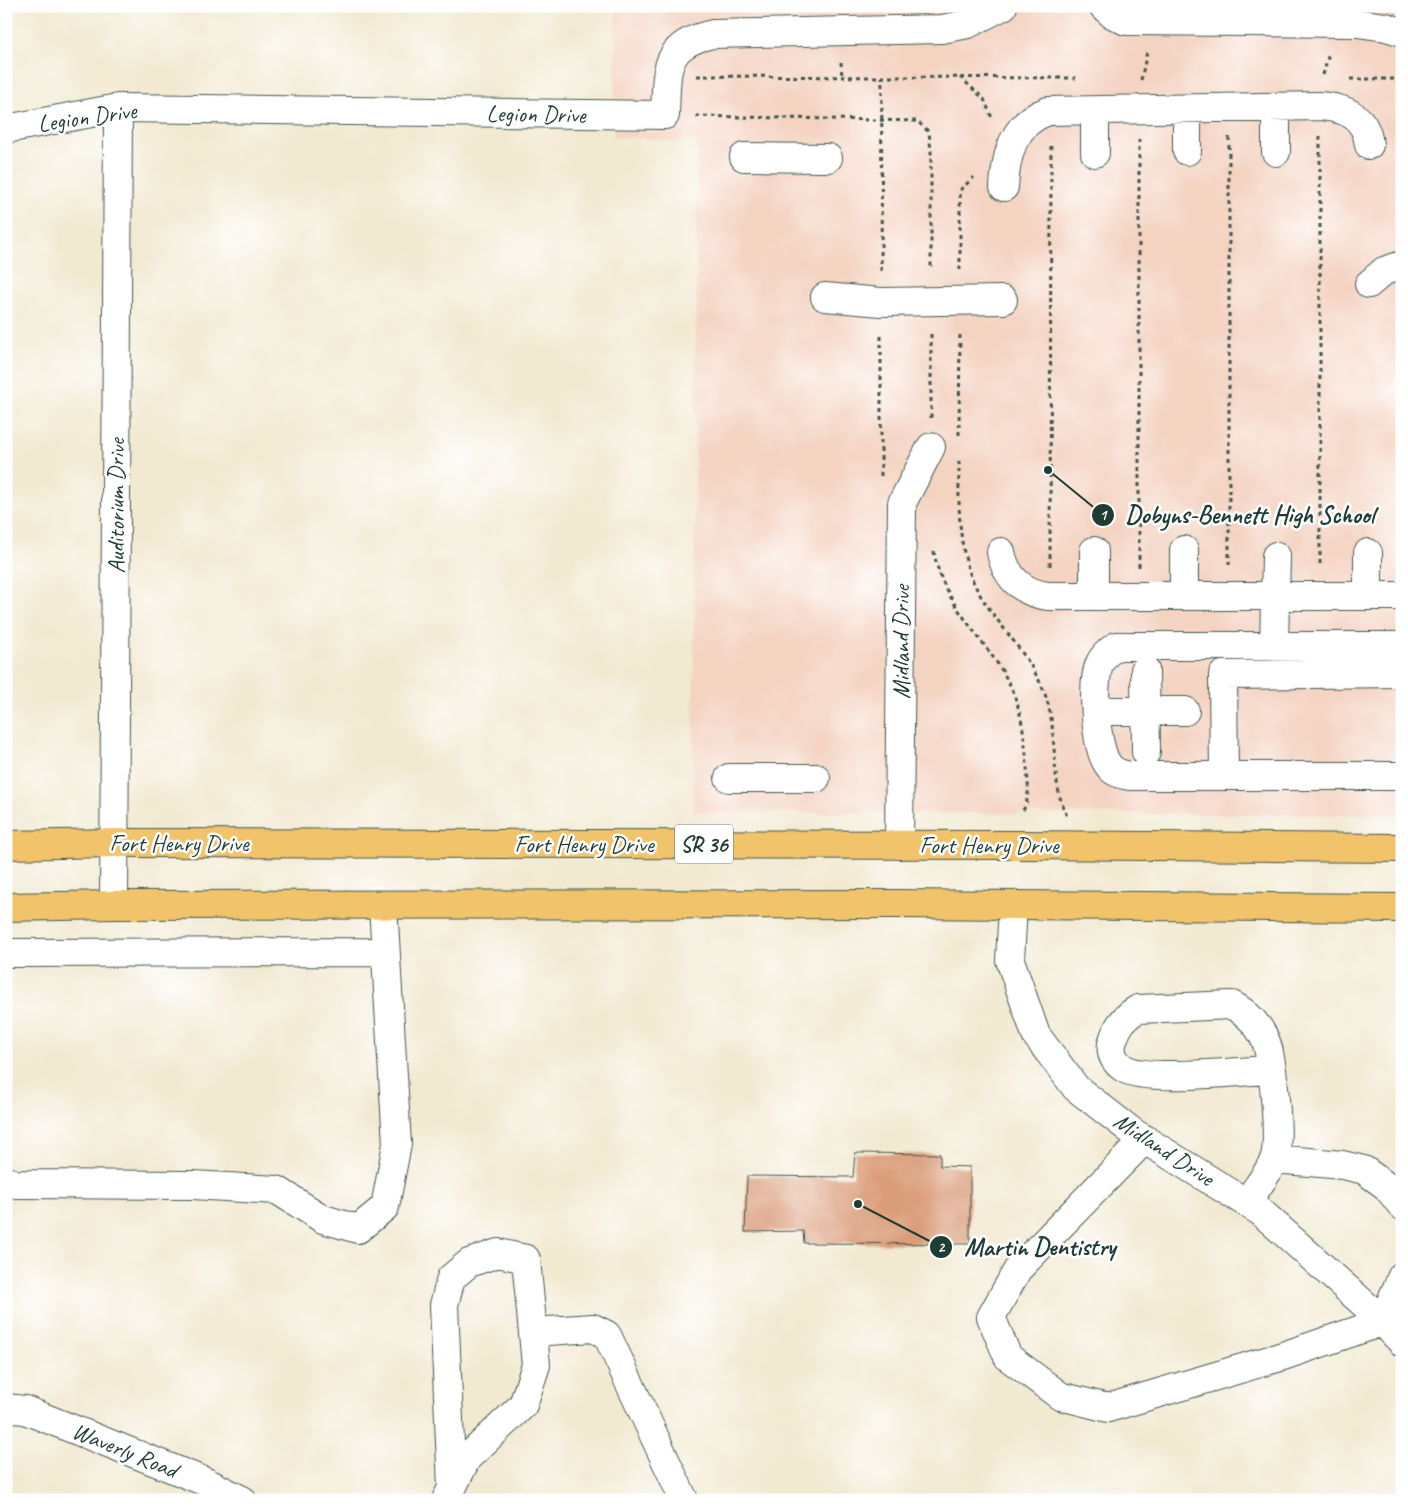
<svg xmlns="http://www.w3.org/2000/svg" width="1408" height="1506" font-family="Caveat,sans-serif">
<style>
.built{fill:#f4d3c1}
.building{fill:#da9c79}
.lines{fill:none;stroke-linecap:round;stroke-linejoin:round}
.minor-casing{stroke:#3f574c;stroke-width:30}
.major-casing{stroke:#3f574c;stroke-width:30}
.path{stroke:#3f574c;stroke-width:3;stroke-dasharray:4 4;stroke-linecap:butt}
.minor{stroke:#fff;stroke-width:28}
.major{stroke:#f1c36a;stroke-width:28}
.labels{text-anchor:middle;stroke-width:5;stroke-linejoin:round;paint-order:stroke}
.shield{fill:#fff;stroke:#627771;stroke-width:1}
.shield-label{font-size:22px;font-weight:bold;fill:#1f3d34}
.street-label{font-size:24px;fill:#1f3d34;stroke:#fff}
.leader{fill:none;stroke:#1f3d34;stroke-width:2}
.callout-dot{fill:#1f3d34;stroke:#fff;stroke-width:2}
.mark-label{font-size:15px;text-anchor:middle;font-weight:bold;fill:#fff}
.callout-label{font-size:25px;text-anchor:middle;font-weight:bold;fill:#1f3d34;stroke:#fff;stroke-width:5;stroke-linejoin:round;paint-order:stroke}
</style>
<rect width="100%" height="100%" fill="#fff"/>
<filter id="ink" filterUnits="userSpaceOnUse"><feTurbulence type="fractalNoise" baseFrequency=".02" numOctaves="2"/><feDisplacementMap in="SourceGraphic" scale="10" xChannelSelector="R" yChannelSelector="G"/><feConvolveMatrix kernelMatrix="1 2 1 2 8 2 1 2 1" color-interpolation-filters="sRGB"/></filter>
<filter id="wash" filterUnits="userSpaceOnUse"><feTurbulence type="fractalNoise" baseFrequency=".0096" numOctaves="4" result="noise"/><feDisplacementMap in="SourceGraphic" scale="20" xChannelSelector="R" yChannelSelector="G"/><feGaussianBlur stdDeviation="1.12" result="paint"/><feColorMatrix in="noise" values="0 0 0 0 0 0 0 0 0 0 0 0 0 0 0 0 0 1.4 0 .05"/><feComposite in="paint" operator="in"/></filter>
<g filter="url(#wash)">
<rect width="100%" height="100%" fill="#f2e9d1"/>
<path class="built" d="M616 6H1402V815L693 812 697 142 614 137Z"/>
<g id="blocks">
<path class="building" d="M855 1153 940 1154V1166L970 1167V1244L804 1243 803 1231 745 1232 747 1176 853 1177Z"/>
</g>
</g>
<g filter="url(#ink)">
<use href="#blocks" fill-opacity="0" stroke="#3f574c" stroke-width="1"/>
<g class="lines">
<g class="minor-casing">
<path id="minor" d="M1103 6 1112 14 1126 21 1357 23 1386 27 1402 32
M1276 107V152
M1095 111V153
M6 129 118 108 665 115C667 71 662 44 713 34L942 29 968 24 1003 6
M1187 151V109
M744 157 828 158
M1004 187C1006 154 1013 123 1048 111L1320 106C1346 108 1366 116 1369 145
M1369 284 1384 271 1402 265
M825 297 881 302 1003 300
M1001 552C1006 578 1023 593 1048 596H1402
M1094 596V551
M1184 596V550
M1368 596V553
M1274 646 1276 556
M1402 646H1116C1109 651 1103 656 1100 663 1091 682 1095 750 1109 766 1114 773 1121 774 1129 776H1402
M1145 670 1146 752
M1097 711H1185
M1224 776 1223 675 1402 673
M729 778H816
M899 845 902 503 931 447
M114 905 118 108
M1013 906 1010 960 1036 1035 1076 1088 1134 1133 1261 1212 1373 1312 1402 1342
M6 953 385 952
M1145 1139 1018 1269 991 1317 1008 1357 1060 1396 1108 1408 1280 1357 1382 1322 1402 1276
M1274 1159 1343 1165 1364 1170 1386 1186 1402 1206
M6 1181 16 1184 193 1185 277 1190 323 1219 358 1229 385 1207 397 1144 383 905
M1247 1203C1255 1189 1268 1174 1274 1160 1281 1141 1273 1069 1268 1048 1263 1029 1248 1013 1232 1005L1138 1009C1123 1017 1116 1028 1112 1044 1110 1055 1116 1064 1125 1069 1148 1082 1241 1071 1270 1070
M533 1332 593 1328 607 1335 684 1500
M6 1408 25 1410 206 1482 242 1500
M446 1500 467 1458 523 1405 536 1365 526 1259 498 1253 469 1263 451 1278 444 1305 452 1488"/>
</g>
<g class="major-casing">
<path id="major" d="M6 845 114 843 1017 845 1402 848
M6 907 114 905 894 904 1402 908"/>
</g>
<path class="path" d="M841 62 842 77
M1323 75 1329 53
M697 76 1076 78
M960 77 984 99 992 118
M1350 79H1402
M1141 80 1147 52
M696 116 917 121 929 132 931 151V270
M1320 136V567
M1139 139V567
M960 270V190L974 177
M881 271 882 77
M931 418V331
M959 435 960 331
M959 461C959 507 956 557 982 598 1003 631 1033 659 1046 697 1059 736 1049 780 1067 816
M881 476V332
M934 551C941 604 988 640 1010 685 1022 710 1025 740 1027 767 1028 786 1031 798 1021 814
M1229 565V136
M1050 566 1051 142"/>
<use href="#minor" class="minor"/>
<use href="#major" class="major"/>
</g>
</g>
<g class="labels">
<rect class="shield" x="675" y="824.5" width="58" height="39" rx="4"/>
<g class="shield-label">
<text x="704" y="852">SR 36</text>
</g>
<g class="street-label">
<text transform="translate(536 114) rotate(1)" y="8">Legion Drive</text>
<text transform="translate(87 117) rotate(-8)" y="8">Legion Drive</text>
<text transform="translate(116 506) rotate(-90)" y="8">Auditorium Drive</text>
<text transform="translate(901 642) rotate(-90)" y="8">Midland Drive</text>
<text x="179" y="851">Fort Henry Drive</text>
<text x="584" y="852">Fort Henry Drive</text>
<text x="989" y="853">Fort Henry Drive</text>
<text transform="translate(1164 1149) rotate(33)" y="8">Midland Drive</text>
<text transform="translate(125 1450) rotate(22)" y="8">Waverly Road</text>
</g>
</g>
<path class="leader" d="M1048 470L1103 515M858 1204L941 1247"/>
<g class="callout-dot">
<circle cx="1048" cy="470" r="5"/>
<circle cx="858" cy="1204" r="5"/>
<circle cx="1103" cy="515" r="12"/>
<circle cx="941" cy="1247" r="12"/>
</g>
<g class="mark-label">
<text x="1103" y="520">1</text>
<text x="941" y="1252">2</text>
</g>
<g class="callout-label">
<text x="1250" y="523">Dobyns-Bennett High School</text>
<text x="1040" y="1255">Martin Dentistry</text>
</g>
<rect width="1408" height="1506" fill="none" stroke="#fff" stroke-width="25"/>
</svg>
